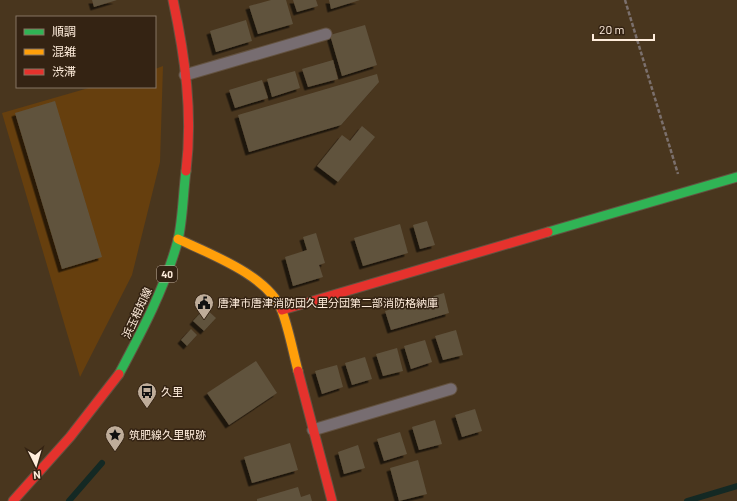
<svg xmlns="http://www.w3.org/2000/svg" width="737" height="501" font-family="Barlow,'Noto Sans JP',sans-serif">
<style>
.built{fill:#663f0e}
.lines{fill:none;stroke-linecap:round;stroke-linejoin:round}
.stream{stroke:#142924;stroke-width:6}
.building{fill:#60533e;filter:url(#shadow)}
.lane-casing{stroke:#635240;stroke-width:13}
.fast-casing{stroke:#635240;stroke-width:11}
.slow-casing{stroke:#635240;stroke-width:11}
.jam-casing{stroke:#635240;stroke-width:11}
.path{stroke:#7b706d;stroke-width:2.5;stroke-dasharray:4 2;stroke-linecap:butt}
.lane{stroke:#776d71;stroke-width:11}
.fast{stroke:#30b455;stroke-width:9}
.slow{stroke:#ff9f0a;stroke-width:9}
.jam{stroke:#e5322d;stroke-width:9}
.labels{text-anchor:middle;stroke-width:3;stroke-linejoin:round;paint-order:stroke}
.shield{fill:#342313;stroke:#c2b0a0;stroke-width:1}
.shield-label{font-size:10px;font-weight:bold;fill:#ffeddc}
.poi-label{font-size:11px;fill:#ffeddc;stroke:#342313;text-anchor:start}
.street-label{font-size:11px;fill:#ffeddc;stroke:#342313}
</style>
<defs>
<filter id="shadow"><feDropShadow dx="-3.5" dy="3.5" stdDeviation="0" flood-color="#0009"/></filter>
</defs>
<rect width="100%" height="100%" fill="#49361e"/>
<path class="built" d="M163 66 160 162 132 275 80 377 2 113 92 87H155V69Z"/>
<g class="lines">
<path class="stream" d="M69 501 102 463
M687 501 737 486"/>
</g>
<path class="building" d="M92 0H117L94 7Z
M271 0H286L293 24 258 34 249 6Z
M293 0H316L318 6 297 12Z
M329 0H360L331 9Z
M246 20 252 41 216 52 210 31Z
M365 25 377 65 342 76 330 35Z
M333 60 338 79 308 87 302 69Z
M295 71 300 88 272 97 267 79Z
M377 74 379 82 341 125 249 152 238 115Z
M262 80 268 98 235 108 229 90Z
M55 101 102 257 62 269 15 113Z
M362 126 375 137 338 182 317 166 342 135 350 141Z
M427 221 435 245 420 249 413 225Z
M400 224 408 253 363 266 354 238Z
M316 233 325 263 319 265 323 277 293 286 285 257 307 250 303 237Z
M444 293 449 313 391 330 385 311Z
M205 308 216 318 204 331 193 321Z
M191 329 197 335 187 346 181 340Z
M456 330 463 355 443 360 435 336Z
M425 340 432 362 411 369 404 346Z
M397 348 403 371 383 376 376 354Z
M365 357 372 379 352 385 345 363Z
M256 361 277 393 229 425 207 393Z
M337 365 343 387 322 394 315 371Z
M475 409 482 431 462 437 455 415Z
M435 420 442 444 419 450 412 427Z
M400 432 407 454 384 461 377 439Z
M290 443 298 470 252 483 244 457Z
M358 445 365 468 344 474 338 452Z
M418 460 427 494 399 501 390 468Z
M298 487 301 497 310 494 312 501H257V499Z"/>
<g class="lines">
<g class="lane-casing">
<path id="lane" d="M185 75 326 34
M313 430 451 389"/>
</g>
<g class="fast-casing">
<path id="fast" d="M548 232 737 177
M119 374C142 331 165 288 178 240 183 218 183 193 186 171"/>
</g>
<g class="slow-casing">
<path id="slow" d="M178 239C210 254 269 276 282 311 289 330 293 352 298 371"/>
</g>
<g class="jam-casing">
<path id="jam" d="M173 0C185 56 193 113 186 171
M282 310 548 232
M298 371 332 501
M13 501 70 437 119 374"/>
</g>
<path class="path" d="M625 0 678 174"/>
<use href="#lane" class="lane"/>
<use href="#fast" class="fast"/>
<use href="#slow" class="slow"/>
<use href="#jam" class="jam"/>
</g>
<defs>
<g id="civic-pin" transform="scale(1)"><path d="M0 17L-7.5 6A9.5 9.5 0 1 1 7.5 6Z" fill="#bfad9a" stroke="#342313"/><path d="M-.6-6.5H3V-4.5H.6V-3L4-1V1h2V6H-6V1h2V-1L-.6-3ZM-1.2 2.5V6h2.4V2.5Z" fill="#111"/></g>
<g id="bus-pin" transform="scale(1)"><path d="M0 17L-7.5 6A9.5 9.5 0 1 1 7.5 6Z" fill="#bfad9a" stroke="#342313"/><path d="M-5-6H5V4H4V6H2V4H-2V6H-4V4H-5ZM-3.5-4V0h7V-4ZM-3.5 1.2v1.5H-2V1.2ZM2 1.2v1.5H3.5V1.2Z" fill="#111"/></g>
<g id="sight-pin" transform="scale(1)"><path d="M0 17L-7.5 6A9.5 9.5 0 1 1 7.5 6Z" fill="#bfad9a" stroke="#342313"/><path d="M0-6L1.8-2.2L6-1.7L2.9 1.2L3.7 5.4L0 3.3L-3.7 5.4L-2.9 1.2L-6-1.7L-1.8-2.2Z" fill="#111"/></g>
</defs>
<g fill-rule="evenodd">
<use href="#civic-pin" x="204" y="303"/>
<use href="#bus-pin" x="147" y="392"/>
<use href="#sight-pin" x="115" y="435"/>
</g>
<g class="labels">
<rect class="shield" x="157" y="266" width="20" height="16" rx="3"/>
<g class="shield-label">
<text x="167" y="278">40</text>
</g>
<g class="poi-label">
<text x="218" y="307">唐津市唐津消防団久里分団第二部消防格納庫</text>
<text x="161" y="396">久里</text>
<text x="129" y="439">筑肥線久里駅跡</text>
</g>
<g class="street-label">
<text transform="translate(137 313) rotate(-65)" y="4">浜玉相知線</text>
</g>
</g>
<rect x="16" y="16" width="140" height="72" fill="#342313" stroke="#857463"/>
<rect x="24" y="29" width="20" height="6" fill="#30b455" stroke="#857463"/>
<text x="52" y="36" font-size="12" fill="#ffeddc">順調</text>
<rect x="24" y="49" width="20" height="6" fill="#ff9f0a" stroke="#857463"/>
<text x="52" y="56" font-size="12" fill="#ffeddc">混雑</text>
<rect x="24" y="69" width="20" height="6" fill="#e5322d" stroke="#857463"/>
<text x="52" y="76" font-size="12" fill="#ffeddc">渋滞</text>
<g transform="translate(36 465) rotate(175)" stroke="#342313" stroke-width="3" paint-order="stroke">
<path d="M0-3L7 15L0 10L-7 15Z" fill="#ffeddc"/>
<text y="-6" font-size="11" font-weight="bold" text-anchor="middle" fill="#ffeddc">N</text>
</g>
<path d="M593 34v6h61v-6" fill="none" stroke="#ffeddc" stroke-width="2"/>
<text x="599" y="34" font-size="12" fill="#ffeddc" stroke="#342313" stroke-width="3" paint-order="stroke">20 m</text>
</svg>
